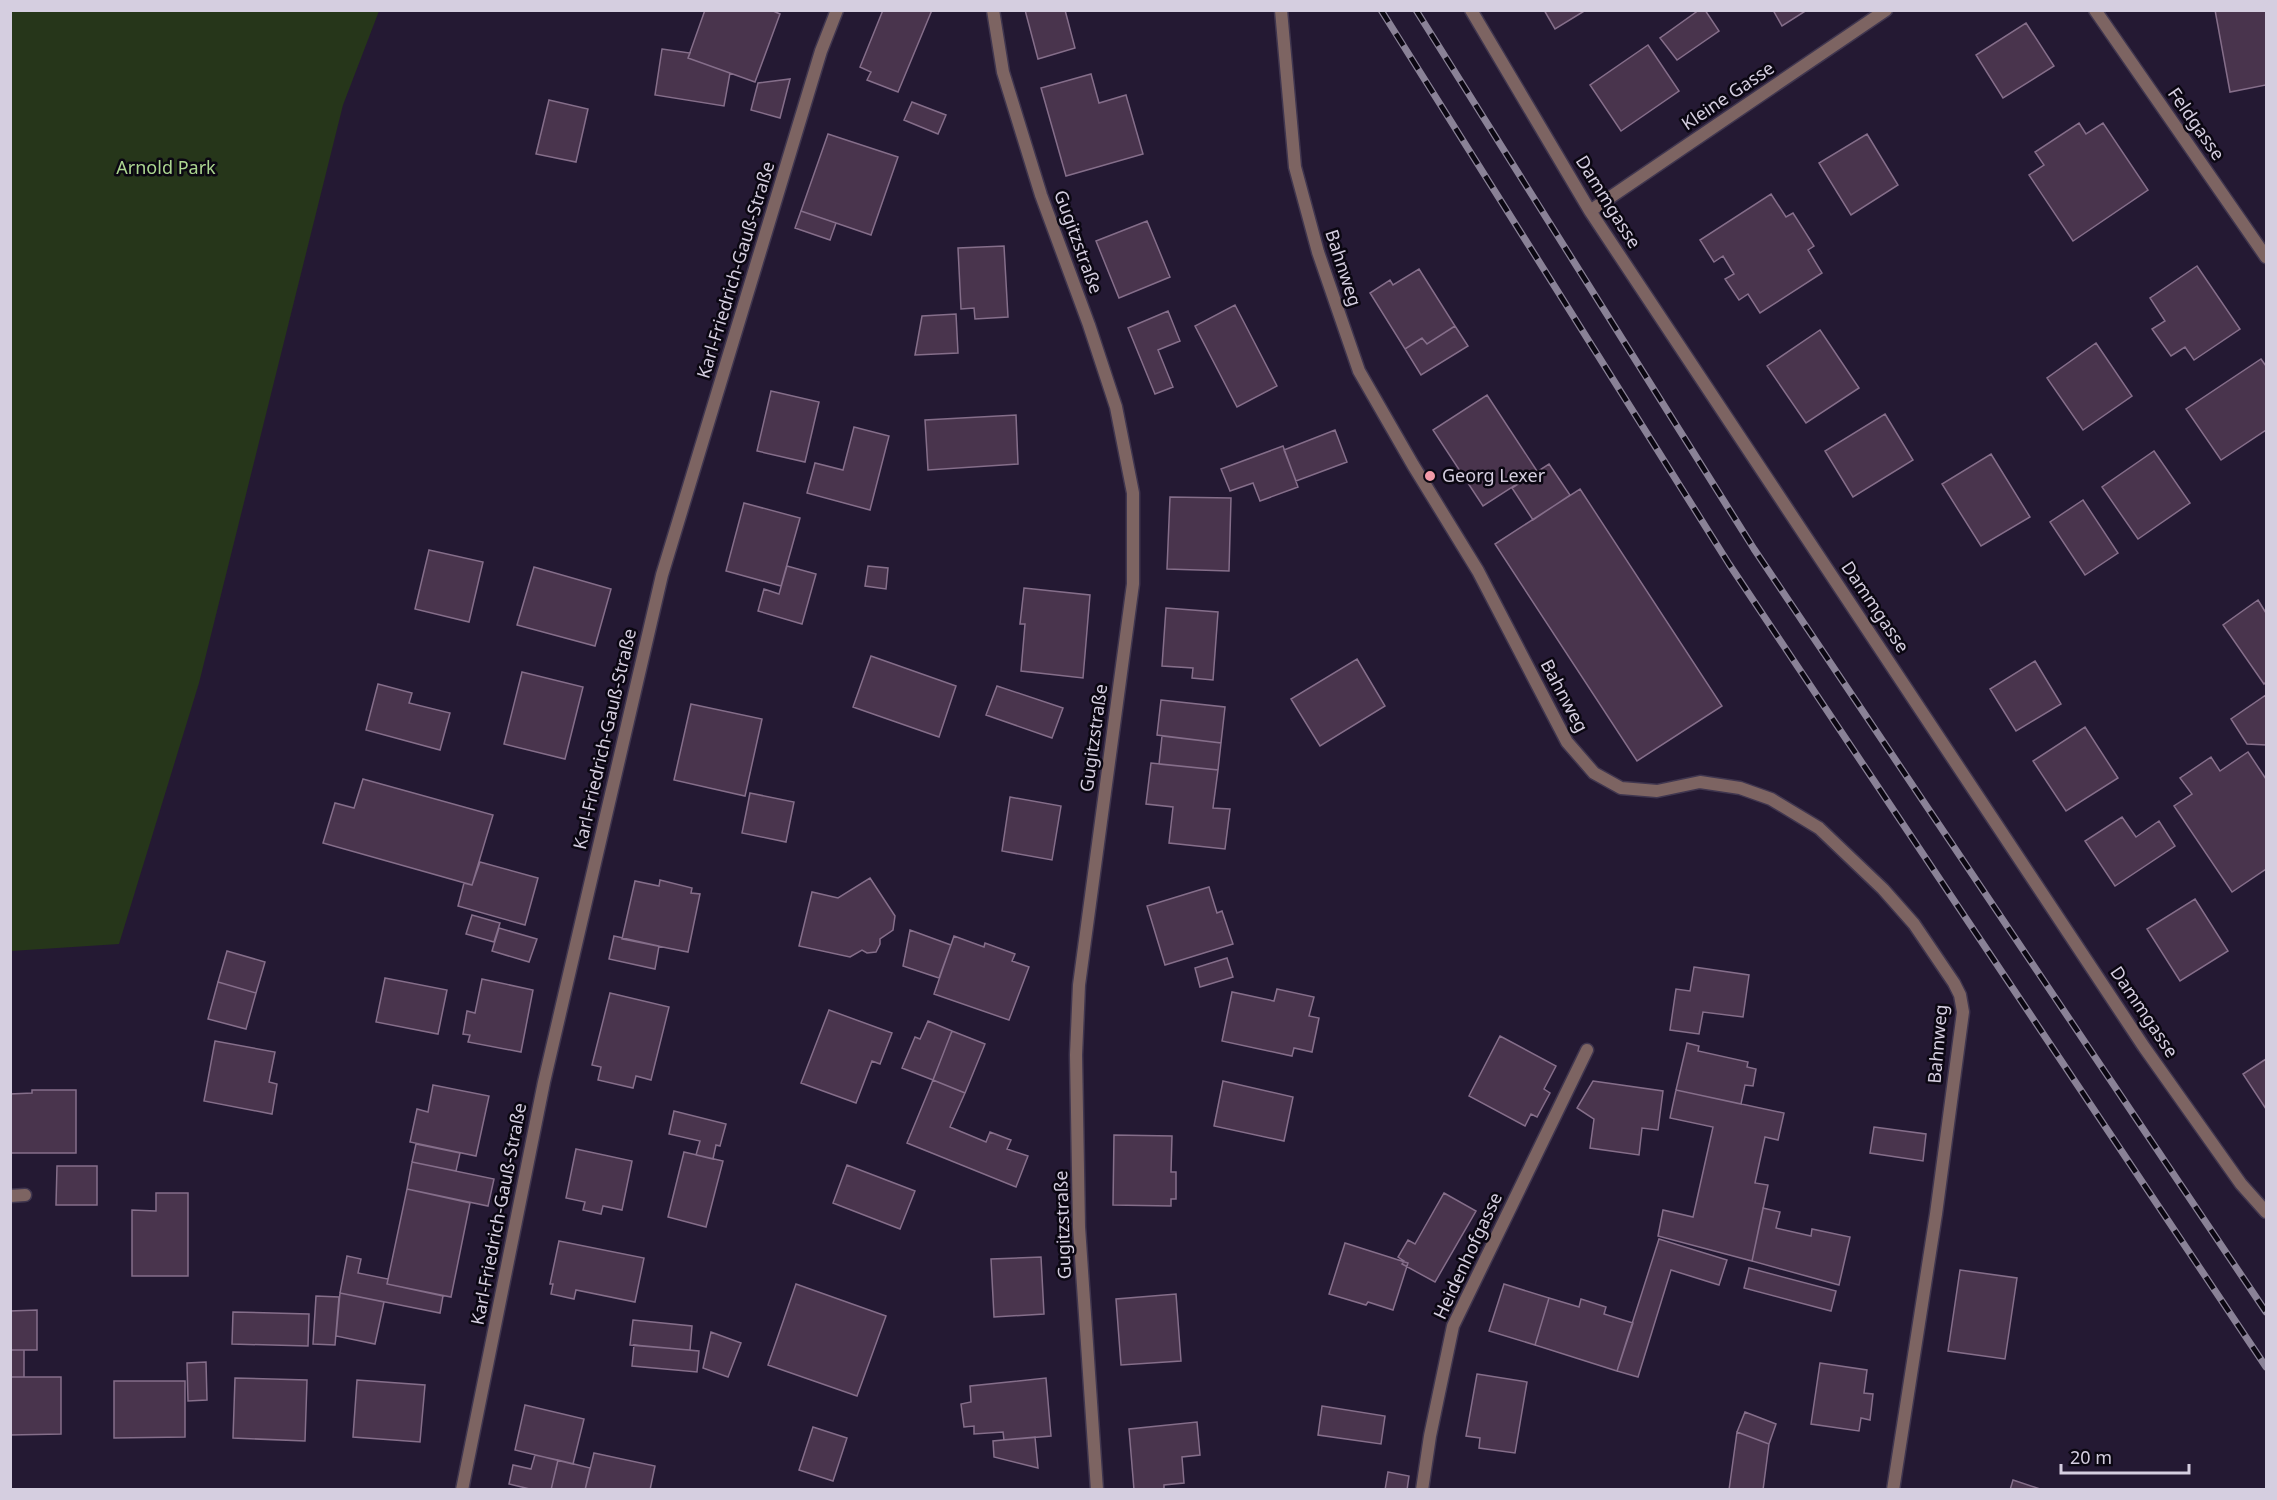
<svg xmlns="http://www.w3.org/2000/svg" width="2277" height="1500" font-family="'Noto Sans',sans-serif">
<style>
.green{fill:#26361a}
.building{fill:#49344d;stroke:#856e8a;stroke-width:1.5}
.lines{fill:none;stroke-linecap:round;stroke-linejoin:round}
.minor-casing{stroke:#40364f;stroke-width:15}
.minor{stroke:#7d6462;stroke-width:12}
.rail-casing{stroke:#8a8297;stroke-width:7}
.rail{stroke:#0b0712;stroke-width:4.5;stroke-dasharray:14;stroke-linecap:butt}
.poi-dot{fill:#f39aa8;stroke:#0b0712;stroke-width:2}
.labels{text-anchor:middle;stroke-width:5;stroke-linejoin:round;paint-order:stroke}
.street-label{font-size:18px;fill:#d5cee0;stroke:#0b0712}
.park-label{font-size:18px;fill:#acd690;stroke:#0b0712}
.poi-label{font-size:18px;fill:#d5cee0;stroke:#0b0712;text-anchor:start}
</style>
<rect width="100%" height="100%" fill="#241933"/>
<path class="green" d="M11 10 379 11 343 105 199 683 119 944 11 951Z"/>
<path class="building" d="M705 10H771L780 14 755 82 688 58Z
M883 10H932L898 92 867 80 871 72 860 67Z
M1025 10H1065L1075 48 1038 59Z
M1544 10H1586L1555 29Z
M1699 10H1705L1719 31 1677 60 1660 38Z
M1773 10H1807L1782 26Z
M2215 10H2266V85L2230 92Z
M2026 23 2054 66 2003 98 1976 55Z
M1648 45 1679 91 1621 131 1590 85Z
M662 49 690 53 688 58 730 73 724 106 655 95Z
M1091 74 1099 103 1126 95 1143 154 1066 176 1041 88Z
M790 79 780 118 751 110 758 83Z
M549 100 588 109 576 162 536 154Z
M912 102 946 115 938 134 904 120Z
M2079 123 2086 134 2103 123 2148 190 2073 241 2029 175 2044 165 2035 152Z
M828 134 898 157 871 235 801 211Z
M1867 134 1898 185 1851 215 1819 163Z
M1771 194 1786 217 1793 213 1814 246 1808 250 1822 273 1760 313 1748 294 1739 300 1725 279 1734 274 1723 256 1714 262 1700 240Z
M801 211 836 223 830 240 795 228Z
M1147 221 1170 277 1119 298 1096 241Z
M1004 246 1008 317 975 319 974 308 961 309 958 248Z
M2197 266 2240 329 2194 360 2185 347 2171 356 2152 329 2165 321 2150 298Z
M1419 269 1455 326 1427 344 1422 338 1405 349 1370 293 1390 280 1393 285Z
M1235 305 1277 386 1237 407 1195 326Z
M1168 311 1180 341 1158 350 1173 387 1155 394 1128 328Z
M956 314 958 353 915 355 922 316Z
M1455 326 1468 346 1421 375 1405 349 1422 338 1427 344Z
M1820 330 1859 388 1806 423 1767 366Z
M2096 343 2132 396 2083 430 2047 378Z
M2261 359 2266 366V430L2221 460 2186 409Z
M771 391 819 402 805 462 757 451Z
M1487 395 1537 471 1483 506 1433 430Z
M1885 414 1913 460 1853 497 1825 451Z
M1016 415 1018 464 928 470 925 420Z
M854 427 889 436 870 510 807 493 815 463 843 470Z
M1335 430 1347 462 1296 481 1284 450Z
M1283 446 1298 487 1260 501 1253 483 1230 491 1221 469Z
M2154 451 2190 503 2138 539 2102 487Z
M1991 454 2030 517 1981 546 1942 484Z
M1549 464 1570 495 1533 520 1512 488Z
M1580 489 1722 706 1637 761 1495 544Z
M1170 497 1231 498 1229 571 1167 569Z
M2083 500 2118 553 2085 575 2050 522Z
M744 503 800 518 781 586 726 571Z
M429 550 483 562 469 622 415 609Z
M787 566 816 574 802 624 758 611 764 589 779 594Z
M868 566 888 568 886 589 865 586Z
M534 567 611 589 595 646 517 625Z
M1024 588 1090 595 1083 678 1021 671 1025 624H1020Z
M2258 600 2266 613V682L2264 684 2223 625Z
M1166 608 1218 612 1213 680 1192 678 1193 668 1162 666Z
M871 656 956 686 939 737 853 707Z
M1357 659 1385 706 1320 746 1291 699Z
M2035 661 2061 704 2016 731 1990 689Z
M522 672 583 687 565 759 504 744Z
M378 684 412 693 409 703 450 713 440 750 366 730Z
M997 686 1063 708 1052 738 986 715Z
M2266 695V745L2247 744 2231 719Z
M1161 700 1225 707 1221 743 1157 735Z
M691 704 762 719 745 796 674 780Z
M2085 727 2118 778 2066 811 2033 761Z
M1162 736 1221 743 1218 770 1159 764Z
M2248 752 2266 779V869L2232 892 2174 806 2192 794 2180 778 2211 757 2220 771Z
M1151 763 1218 770 1213 808 1230 809 1225 849 1169 843 1173 807 1146 804Z
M363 779 493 815 472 885 323 843 335 803 354 808Z
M750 793 794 802 786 842 742 833Z
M1010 797 1061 806 1052 860 1002 851Z
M2122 817 2136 837 2159 821 2175 846 2115 886 2085 841Z
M480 862 538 878 525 925 458 906 464 883 472 885Z
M870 878 895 916 893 930 880 939V944L876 952 867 953 862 950 850 957 799 946 812 892 838 898Z
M660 880 692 888 691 893 700 894 688 952 622 939 635 881 659 886Z
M1209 887 1217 913 1222 911 1233 944 1165 965 1147 906Z
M2195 899 2228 951 2180 981 2147 929Z
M472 915 500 923 494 942 466 934Z
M499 928 537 939 529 962 492 951Z
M910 930 951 945 939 978 903 966Z
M614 936 659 946 655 969 609 959Z
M954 936 984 947 985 943 1015 954 1012 961 1029 967 1009 1020 934 994Z
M227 951 265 962 256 993 218 982Z
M1227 958 1233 977 1200 987 1195 968Z
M1694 967 1749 975 1743 1017 1703 1012 1699 1034 1670 1030 1676 989 1690 991Z
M385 978 447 990 438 1034 376 1022Z
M482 979 533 990 521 1052 468 1042 470 1035 463 1034 467 1011 475 1013Z
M218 982 256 993 246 1029 208 1019Z
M1277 989 1314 997 1309 1016 1319 1018 1312 1052 1294 1048 1292 1056 1222 1041 1232 992 1274 1001Z
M610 993 669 1007 651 1080 636 1076 633 1088 598 1080 601 1067 592 1065Z
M829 1010 892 1033 880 1064 872 1061 856 1103 801 1083Z
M928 1021 952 1031 933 1080 902 1068 915 1037 920 1039Z
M952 1031 985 1044 965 1093 933 1080Z
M1500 1036 1556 1066 1544 1089 1550 1093 1537 1117 1531 1114 1525 1126 1469 1096Z
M215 1041 275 1052 269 1082 277 1084 272 1114 204 1101Z
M1687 1043 1699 1046 1698 1051 1748 1062 1747 1067 1756 1069 1753 1086 1745 1085 1741 1104 1676 1090Z
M2266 1059V1109L2243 1074Z
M933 1080 965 1093 950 1127 986 1142 990 1132 1011 1140 1007 1149 1028 1156 1016 1187 907 1143Z
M1223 1081 1293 1097 1284 1141 1214 1126Z
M1593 1081 1663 1091 1658 1130 1642 1128 1639 1155 1590 1148 1594 1119 1577 1108Z
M433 1085 489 1096 476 1156 410 1142 417 1109 428 1112Z
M32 1090H76V1153H10V1094L32 1093Z
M1676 1090 1784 1113 1778 1140 1765 1137 1755 1183 1768 1185 1752 1261 1658 1236 1663 1210 1693 1217 1713 1127 1670 1118Z
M674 1111 726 1124 720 1146 716 1145 713 1159 696 1155 700 1141 669 1134Z
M1874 1127 1926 1134 1923 1161 1870 1153Z
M1114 1135 1172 1136 1171 1172H1176V1199H1171V1206L1113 1205Z
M416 1144 460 1153 456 1171 412 1162Z
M576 1149 632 1161 622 1210 603 1206 601 1214 583 1210 585 1202 566 1198Z
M684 1152 723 1161 706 1227 668 1217Z
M412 1162 494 1179 488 1206 407 1189Z
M847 1165 915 1191 900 1229 833 1203Z
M57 1166H97V1205H56Z
M407 1189 470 1203 451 1297 387 1284Z
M156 1193H188V1276H132V1210L156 1211Z
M1444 1193 1476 1211 1435 1282 1402 1264 1404 1261 1398 1257 1408 1240 1415 1244Z
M1763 1208 1780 1212 1776 1228 1811 1236 1812 1229 1850 1237 1839 1285 1752 1261Z
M1659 1239 1727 1260 1719 1285 1671 1270 1638 1377 1617 1371Z
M559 1241 644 1258 635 1302 576 1290 574 1299 551 1294 553 1284H550Z
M1345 1243 1408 1263 1393 1310 1368 1302 1366 1305 1329 1294Z
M347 1256 361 1259 358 1273 388 1279 387 1284 443 1296 440 1313 340 1293Z
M1041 1257 1044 1314 994 1317 991 1259Z
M1749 1268 1836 1291 1831 1311 1744 1288Z
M1960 1270 2017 1278 2005 1359 1948 1351Z
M796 1284 886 1316 857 1396 768 1365Z
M1504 1284 1549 1298 1535 1345 1489 1331Z
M340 1293 384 1302 375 1344 336 1336Z
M1176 1294 1181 1361 1121 1365 1116 1299Z
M316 1296 339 1297 335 1345 313 1344Z
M1549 1298 1579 1307 1581 1299 1606 1307 1604 1314 1633 1323 1617 1371 1535 1345Z
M37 1310V1350H10V1311Z
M233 1312 309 1314 308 1346 232 1344Z
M633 1320 692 1326 690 1350 630 1345Z
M711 1332 741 1343 728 1377 703 1368Z
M634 1345 699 1351 697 1372 632 1366Z
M10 1350H24V1377H10Z
M206 1362 207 1400 188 1401 187 1363Z
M1820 1363 1867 1370 1864 1393 1873 1394 1870 1420 1861 1418 1859 1431 1811 1424Z
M1477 1374 1527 1382 1515 1453 1479 1448 1480 1438 1466 1436Z
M10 1377H61V1434L10 1435Z
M235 1378 307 1380 305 1441 233 1438Z
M1046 1378 1051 1436 1004 1440 1003 1432 974 1434V1426L964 1427 961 1404 971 1402 970 1386Z
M357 1380 425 1385 420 1442 353 1437Z
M114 1381H185V1437L114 1438Z
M525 1405 584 1419 573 1464 515 1450Z
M1322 1406 1385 1416 1381 1444 1318 1435Z
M1745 1412 1776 1424 1769 1444 1737 1432Z
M1197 1422 1200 1455 1182 1457 1184 1483 1164 1485V1490H1134L1129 1429Z
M813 1427 847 1438 833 1481 799 1470Z
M1737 1432 1769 1444 1763 1490H1729Z
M1035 1437 1038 1468 994 1457 993 1441Z
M594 1453 655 1466 650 1490H585Z
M535 1455 558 1460 551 1490H534L509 1484 513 1465 531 1469Z
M558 1460 590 1468 585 1490H551Z
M1388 1472 1409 1476 1407 1490H1385Z
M2013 1480 2043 1490H2010Z"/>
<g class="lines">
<g class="minor-casing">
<path id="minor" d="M993 10 1003 72 1041 195 1089 325 1116 407 1133 493V584L1079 985 1076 1055 1079 1227 1097 1490
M1281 10 1295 167 1318 252 1359 371 1413 465 1478 571 1567 742 1594 773 1621 788 1657 791 1700 782 1740 788 1771 799 1819 828 1883 889 1914 924 1954 983 1960 995 1963 1012 1936 1214 1893 1490
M1471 10 1590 211 2144 1047 2241 1184 2266 1212
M2095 10 2266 257
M1590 211 1886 10
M10 1196 25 1195
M462 1490 544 1082 662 575 821 51 837 10
M1422 1490 1430 1436 1453 1326 1587 1050"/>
</g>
<use href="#minor" class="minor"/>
<g class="rail-casing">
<path id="rail" d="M1381 10 1729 564 2266 1367
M1416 10 1754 549 2266 1312"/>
</g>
<use href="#rail" class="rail"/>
</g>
<circle class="poi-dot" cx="1430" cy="476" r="6"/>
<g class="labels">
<g class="street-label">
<text transform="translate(1728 96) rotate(-34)" y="6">Kleine Gasse</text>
<text transform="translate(2196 124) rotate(55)" y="6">Feldgasse</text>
<text transform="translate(1608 202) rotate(58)" y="6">Dammgasse</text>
<text transform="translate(1078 242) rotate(70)" y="6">Gugitzstraße</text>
<text transform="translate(1343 268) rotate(72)" y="6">Bahnweg</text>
<text transform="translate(736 270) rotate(-73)" y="6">Karl-Friedrich-Gauß-Straße</text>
<text transform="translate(1875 607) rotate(56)" y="6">Dammgasse</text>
<text transform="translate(1564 696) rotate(62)" y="6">Bahnweg</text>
<text transform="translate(1094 738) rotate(-82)" y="6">Gugitzstraße</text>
<text transform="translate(605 739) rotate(-77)" y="6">Karl-Friedrich-Gauß-Straße</text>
<text transform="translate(2144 1012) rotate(56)" y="6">Dammgasse</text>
<text transform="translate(1938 1044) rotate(-85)" y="6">Bahnweg</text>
<text transform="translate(499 1214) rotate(-79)" y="6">Karl-Friedrich-Gauß-Straße</text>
<text transform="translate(1063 1225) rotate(-92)" y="6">Gugitzstraße</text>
<text transform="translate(1468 1256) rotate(-65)" y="6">Heidenhofgasse</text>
</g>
<g class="park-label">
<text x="166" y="174">Arnold Park</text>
</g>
<g class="poi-label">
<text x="1442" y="482">Georg Lexer</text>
</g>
</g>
<rect width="2277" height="1500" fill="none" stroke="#d5cee0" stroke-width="24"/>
<path d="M2061 1464v9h128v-9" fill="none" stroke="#d5cee0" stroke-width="3"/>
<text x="2070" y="1464" font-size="18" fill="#d5cee0" stroke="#0b0712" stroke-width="4.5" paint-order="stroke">20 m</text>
</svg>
